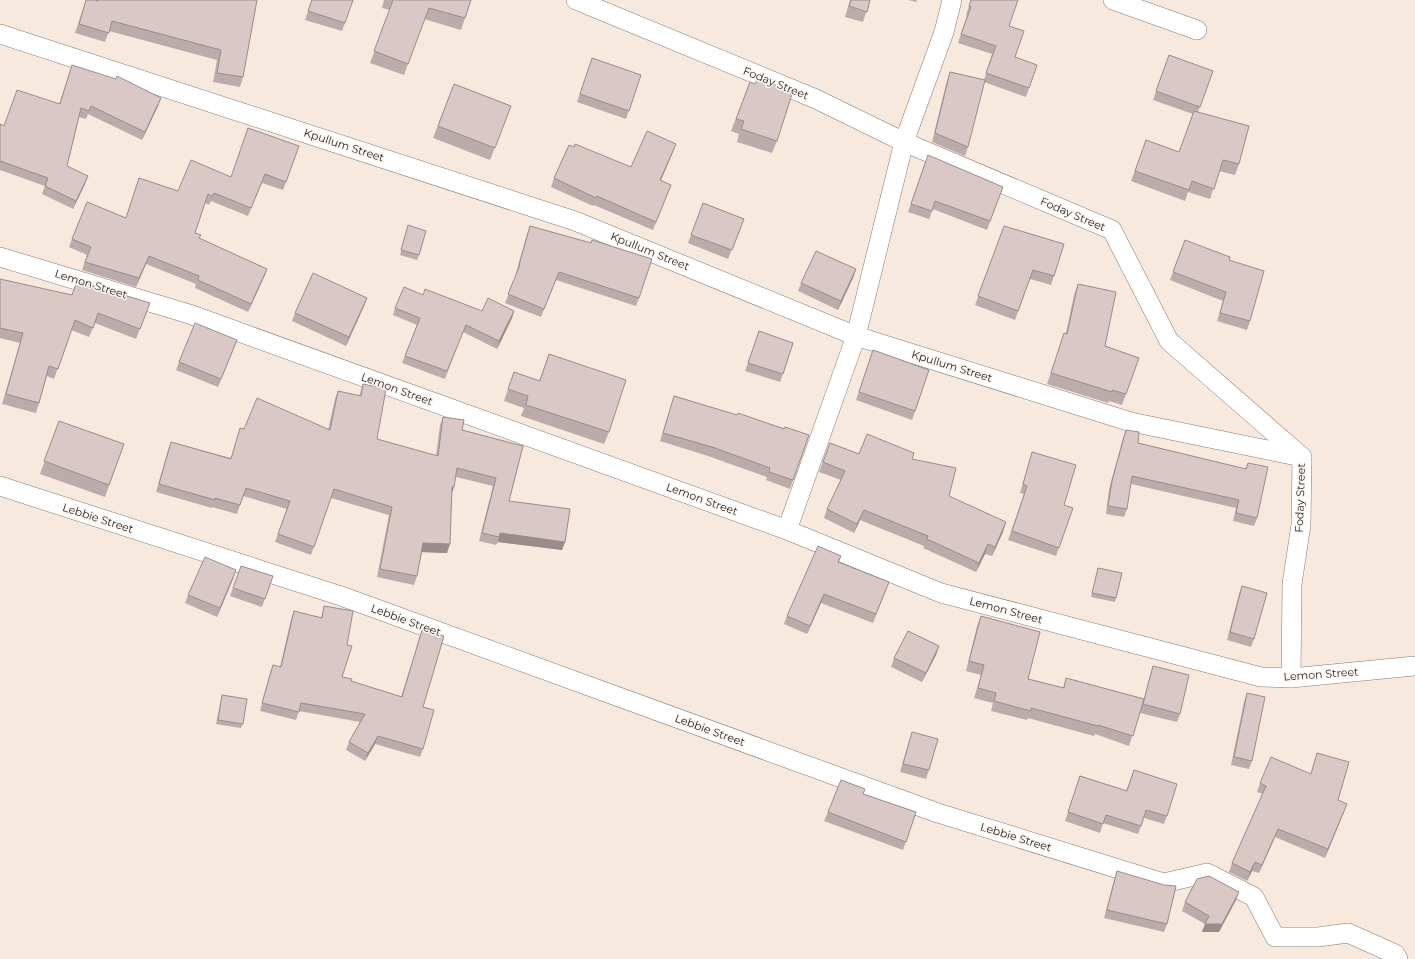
<svg xmlns="http://www.w3.org/2000/svg" width="1415" height="959" font-family="Montserrat,sans-serif">
<style>
.lines{fill:none;stroke-linecap:round;stroke-linejoin:round}
.minor-casing{stroke:#877a71;stroke-width:20}
.minor{stroke:#fff;stroke-width:19}
.wall{fill:#bbacab}
.shaded-wall{fill:#998c8b}
.building{fill:#dac8c7;stroke:#998c8b}
.labels{text-anchor:middle;stroke-width:3;stroke-linejoin:round;paint-order:stroke}
.street-label{font-size:11px;fill:#2b2622;stroke:#fef8f4}
</style>
<rect width="100%" height="100%" fill="#f8e9df"/>
<g class="lines">
<g class="minor-casing">
<path id="minor" d="M576 0 816 99 904 142 1112 230 1169 341 1302 457 1301 525 1292 584 1291 678
M1113 0 1197 30
M0 34 575 221 856 336 1131 422 1302 457
M0 257 189 314 787 530 941 593 1261 677 1291 678 1415 666
M0 486 341 596 938 813 1164 883 1207 873 1254 897 1275 937H1318L1348 933 1395 954 1398 959
M787 530 856 336 904 142 944 32 952 0"/>
</g>
<use href="#minor" class="minor"/>
</g>
<path class="wall" d="M86 0 97 1V0H257L243 77 240 87 213 82 217 60 109 31 105 42 75 33Z
M312 0 345 23 342 31 305 20Z
M384 0H471L461 30 424 19 404 75 370 63 390 10 382 8Z
M850 0H870L863 22 845 17Z
M908 0H917L916 2Z
M971 0 1009 26 1015 57 1037 65 1026 97 984 82 968 147 965 156 932 142 947 80 950 72 984 80 992 54 958 43 967 15H966Z
M1169 55 1213 71 1198 112 1239 164 1235 175 1219 171 1210 199 1188 192 1185 201 1131 181 1146 140 1179 152 1193 114 1153 100Z
M592 58 641 75 626 119 577 102Z
M72 65 158 106 142 140 88 114 86 119 79 117 67 166 85 184 73 209 42 194 45 186 0 170V124L4 126 59 104Z
M750 82 777 141 772 153 737 142 739 134 731 131Z
M454 84 511 106 490 160 433 138Z
M299 146 283 190 262 183 248 216 211 201 209 205 205 203 195 233 199 238 267 269 264 277 248 312 195 288 196 284 146 264 136 287 82 270 87 255 69 247 72 239 126 217 139 178 178 191 231 177Z
M574 147 631 167 673 152 661 180 671 185 653 230 594 205 593 206 551 187 554 178Z
M925 163 1003 187 987 230 933 209 929 219 908 212Z
M703 203 744 219 728 259 688 243Z
M408 225 419 255 417 260 400 255Z
M530 226 590 243 639 298 636 306 556 280 541 317 505 303 517 274 516 273 527 234Z
M1004 226 1054 276 1051 285 1030 279 1015 320 975 305Z
M1185 240 1229 260 1250 321 1247 330 1217 321 1223 301 1170 280Z
M856 269 853 278 838 310 798 291 801 283Z
M0 279 72 295 150 303 136 339 95 323 89 337 71 330 54 379 47 376 39 403 36 413 2 404 20 343 0 338Z
M1078 284 1105 346 1139 358 1122 405 1109 401 1108 403 1047 384 1064 333H1066L1074 295Z
M423 295 482 311H514L512 318 497 349 463 332 445 379 402 363 417 325 393 315 395 308Z
M367 298 364 306 346 346 292 321 295 313Z
M759 331 793 343 780 382 745 371Z
M234 348 218 387 176 370 179 362Z
M873 350 929 370 912 420 856 400Z
M549 354 609 432 604 444 521 416 524 408 504 401 514 372 539 381Z
M363 384 377 439 436 456 440 425 443 417 462 430 523 446 509 501 565 542 562 550 498 542 496 545 479 541 493 486 456 477 454 487 451 495 447 553 422 552 417 576 414 585 377 577 389 515 331 498 311 555 275 542 287 509 243 496 237 514 212 507V508L156 492 168 450 171 442 231 458 240 428 244 429 328 430 335 399 338 391 359 396Z
M674 396 737 415 809 435 790 489 766 480 767 477 708 456 660 441Z
M59 421 124 444 105 497 40 474Z
M1126 430 1138 443 1245 469 1248 463 1257 518 1254 526 1233 521 1236 508 1131 484 1127 509 1124 517 1106 514 1109 489 1123 438Z
M830 443 859 454 912 459 949 496 1003 532 992 556 985 554 976 572 923 548 924 546 860 520 854 533 824 518 827 509 841 480 819 472Z
M1032 452 1064 505 1073 508 1056 556 1008 540 1024 494 1020 493Z
M841 556 839 562 886 590 873 623 821 603 807 634 784 624 787 616Z
M241 566 273 576 262 607 230 596Z
M1098 568 1116 598 1115 602 1091 597Z
M233 579 217 617 185 603 188 595Z
M1242 586 1254 639 1251 647 1227 640 1239 594Z
M324 606 342 677 351 681 401 697 422 630 423 749 420 757 375 744 365 761 346 750 349 742 360 722 299 711 296 720 260 711 270 673 273 665 280 667 291 619 294 611 321 618Z
M981 616 1028 679 1063 688 1066 678 1144 699 1150 675 1153 666 1180 714 1177 722 1140 713 1142 706 1129 746 1095 734 1094 736 1028 718 1027 720 991 711 993 703 974 698 981 675 966 671 977 626Z
M939 646 936 655 922 682 891 667 894 658Z
M1247 693 1252 761 1249 769 1231 765 1244 702Z
M222 695 243 724 241 728 216 724 221 699Z
M912 732 929 770 926 779 900 772 909 741Z
M1317 753 1338 800 1347 804 1325 858 1275 837 1259 873 1252 871 1247 881 1229 872 1232 863 1263 794 1257 792 1260 783 1311 773Z
M1134 770 1167 816 1164 824 1144 818 1138 834 1103 823 1100 833 1065 821 1080 776 1126 791Z
M863 794 916 812 903 850 824 821 828 812Z
M1117 871 1167 924 1164 932 1104 918 1114 880Z
M1236 900 1219 932H1202L1205 924 1182 911 1185 902Z"/>
<path class="shaded-wall" d="M161 98 158 106 142 140 145 132Z
M676 144 673 152 657 189 660 180Z
M88 176 85 184 73 209 76 201Z
M149 256 146 264 136 287 139 278Z
M267 269 264 277 248 312 251 304Z
M856 269 853 278 838 310 841 301Z
M367 298 364 306 346 346 349 337Z
M514 311 512 318 497 349 499 341Z
M452 487H454L451 495Z
M864 510 860 520 854 533 857 524Z
M1006 522 1003 532 992 556 995 547Z
M500 533 565 542 562 550 498 542Z
M423 543 450 544 447 553 420 552Z
M988 544 985 554 976 572 979 563Z
M236 570 233 579 217 617 220 608Z
M824 594 821 603 807 634 810 626Z
M939 646 936 655 922 682 926 673Z
M378 736 375 744 365 761 368 753Z
M1347 804 1344 812 1325 858 1328 849Z
M1278 829 1275 837 1259 873 1262 865Z
M1255 862 1252 871 1247 881 1250 872Z
M1239 892 1236 900 1219 932H1202L1205 924Z"/>
<path class="building" d="M86 0H95L98 1V0H257L243 77 217 73 221 50 112 21 109 33 79 24Z
M312 0H353L345 23 308 11Z
M393 0H471L465 18 429 8 408 64 374 51Z
M851 0H870L867 12 849 6Z
M971 0H1018L1009 26 1024 31 1015 57 1037 65 1029 88 986 73 996 46 961 34 971 7 969 6Z
M1169 55 1213 71 1200 107 1156 91Z
M592 58 641 75 629 111 580 94Z
M72 65 116 79 117 76 161 98 145 132 91 106 89 111 81 108 67 166 88 176 76 201 45 186 48 178 0 161V124L4 126 17 90 60 104Z
M950 72 985 80 968 147 935 133Z
M757 79 793 91 777 141 741 129 744 121 736 119 750 82 755 84Z
M454 84 511 106 495 148 438 126Z
M1194 111 1249 126 1239 164 1223 160 1214 189 1192 181 1189 190 1135 171 1146 140 1179 152Z
M248 128 299 146 286 182 265 174 251 208 214 193 212 196 208 194 195 233 201 235 199 238 267 269 251 304 198 280 199 276 149 256 139 278 85 262 91 247 72 239 87 202 126 218 139 178 178 191 191 160 231 177Z
M647 131 676 144 660 180 671 185 656 222 597 196 596 198 554 178 569 145 574 147 575 144 631 167Z
M928 155 1003 187 990 221 935 201 932 211 911 204Z
M703 203 744 219 732 250 691 235Z
M408 225 426 231 419 255 401 250Z
M530 226 591 243 592 240 652 259 639 298 559 272 544 309 508 294 520 265H519Z
M1004 226 1064 244 1054 276 1033 270 1018 311 978 296Z
M1185 240 1230 257 1229 260 1264 271 1250 321 1220 313 1226 292 1173 272Z
M816 251 856 269 841 301 801 283Z
M313 273 367 298 349 337 295 313Z
M0 279 72 295 77 281 150 303 140 329 98 313 93 328 75 320 58 369 49 366 39 403 6 394 23 333 0 328Z
M1078 284 1116 292 1105 346 1139 358 1126 394 1112 390V392L1051 373 1064 333 1067 334Z
M404 287 423 295 425 289 482 311 488 298 514 311 499 341 466 325 447 371 405 356 420 318 395 308Z
M195 323 237 340 221 379 179 362Z
M759 331 793 343 783 374 748 363Z
M873 350 929 370 915 411 859 392Z
M549 354 626 380 609 432 526 405 528 396 508 389 514 372 540 381Z
M363 384 386 389 377 439 438 456 443 417 464 420 462 430 523 446 509 501 570 509 565 542 500 533 499 537 482 533 496 478 457 468 454 487H452L450 544 423 543 417 576 380 569 392 507 334 489 314 547 278 534 290 501 246 488 240 505 215 498V500L159 484 171 442 231 459 240 428 244 429 257 398 330 430 338 391 361 396Z
M674 396 737 415 738 413 784 429 785 427 809 435 793 480 769 472 770 468 712 447 663 433Z
M59 421 124 444 109 485 44 461Z
M1126 430 1139 432 1138 443 1246 469 1248 463 1268 467 1257 518 1236 513 1239 500 1132 476 1127 509 1108 506 1112 481Z
M867 434 914 453 912 459 956 468 949 496 1006 522 995 547 988 544 979 563 927 539 928 536 864 510 857 524 827 509 845 471 823 462 830 443 859 454Z
M1032 452 1076 465 1064 505 1073 508 1059 548 1012 531 1027 486 1023 484Z
M818 546 841 556 838 562 889 582 876 614 824 594 810 626 787 616Z
M205 557 236 570 220 608 188 595Z
M241 566 273 576 265 599 233 588Z
M1098 568 1122 573 1116 598 1092 593Z
M1242 586 1267 593 1254 639 1230 632Z
M324 606 353 611 347 645 352 646 342 677 352 679 351 681 402 697 422 630 444 636 423 707 434 710 423 749 378 736 368 753 349 742 365 714 301 703 299 712 262 703 273 665 281 667 294 611 322 618Z
M981 616 1040 632 1028 679 1064 688 1066 678 1144 699 1133 736 1098 725V726L1031 708V711L994 701 996 693 978 688 984 665 969 661Z
M908 631 939 646 926 673 894 658Z
M1153 666 1189 675 1180 714 1143 704Z
M1247 693 1265 697 1252 761 1234 757Z
M222 695 247 699 243 724 218 720Z
M912 732 938 739 929 770 903 764Z
M1317 753 1349 762 1338 800 1347 804 1328 849 1278 829 1262 865 1255 862 1250 872 1232 863 1266 786 1260 783 1271 757 1311 774Z
M1134 770 1177 784 1167 816 1146 810 1141 826 1106 815 1103 824 1068 812 1080 776 1127 791Z
M841 780 865 789 863 794 916 812 906 842 828 812Z
M1117 871 1164 885 1176 886 1167 924 1107 910Z
M1209 876 1239 892 1222 924H1205L1209 916 1185 902 1197 879Z"/>
<g class="labels">
<g class="street-label">
<text transform="translate(776 83) rotate(22)" y="4">Foday Street</text>
<text transform="translate(344 145) rotate(18)" y="4">Kpullum Street</text>
<text transform="translate(1073 214) rotate(23)" y="4">Foday Street</text>
<text transform="translate(650 251) rotate(22)" y="4">Kpullum Street</text>
<text transform="translate(91 284) rotate(17)" y="4">Lemon Street</text>
<text transform="translate(952 366) rotate(17)" y="4">Kpullum Street</text>
<text transform="translate(397 389) rotate(20)" y="4">Lemon Street</text>
<text transform="translate(1300 498) rotate(-88)" y="4">Foday Street</text>
<text transform="translate(702 499) rotate(20)" y="4">Lemon Street</text>
<text transform="translate(98 518) rotate(18)" y="4">Lebbie Street</text>
<text transform="translate(1006 610) rotate(15)" y="4">Lemon Street</text>
<text transform="translate(406 620) rotate(20)" y="4">Lebbie Street</text>
<text transform="translate(1321 674) rotate(-4)" y="4">Lemon Street</text>
<text transform="translate(710 730) rotate(20)" y="4">Lebbie Street</text>
<text transform="translate(1016 837) rotate(17)" y="4">Lebbie Street</text>
</g>
</g>
</svg>
